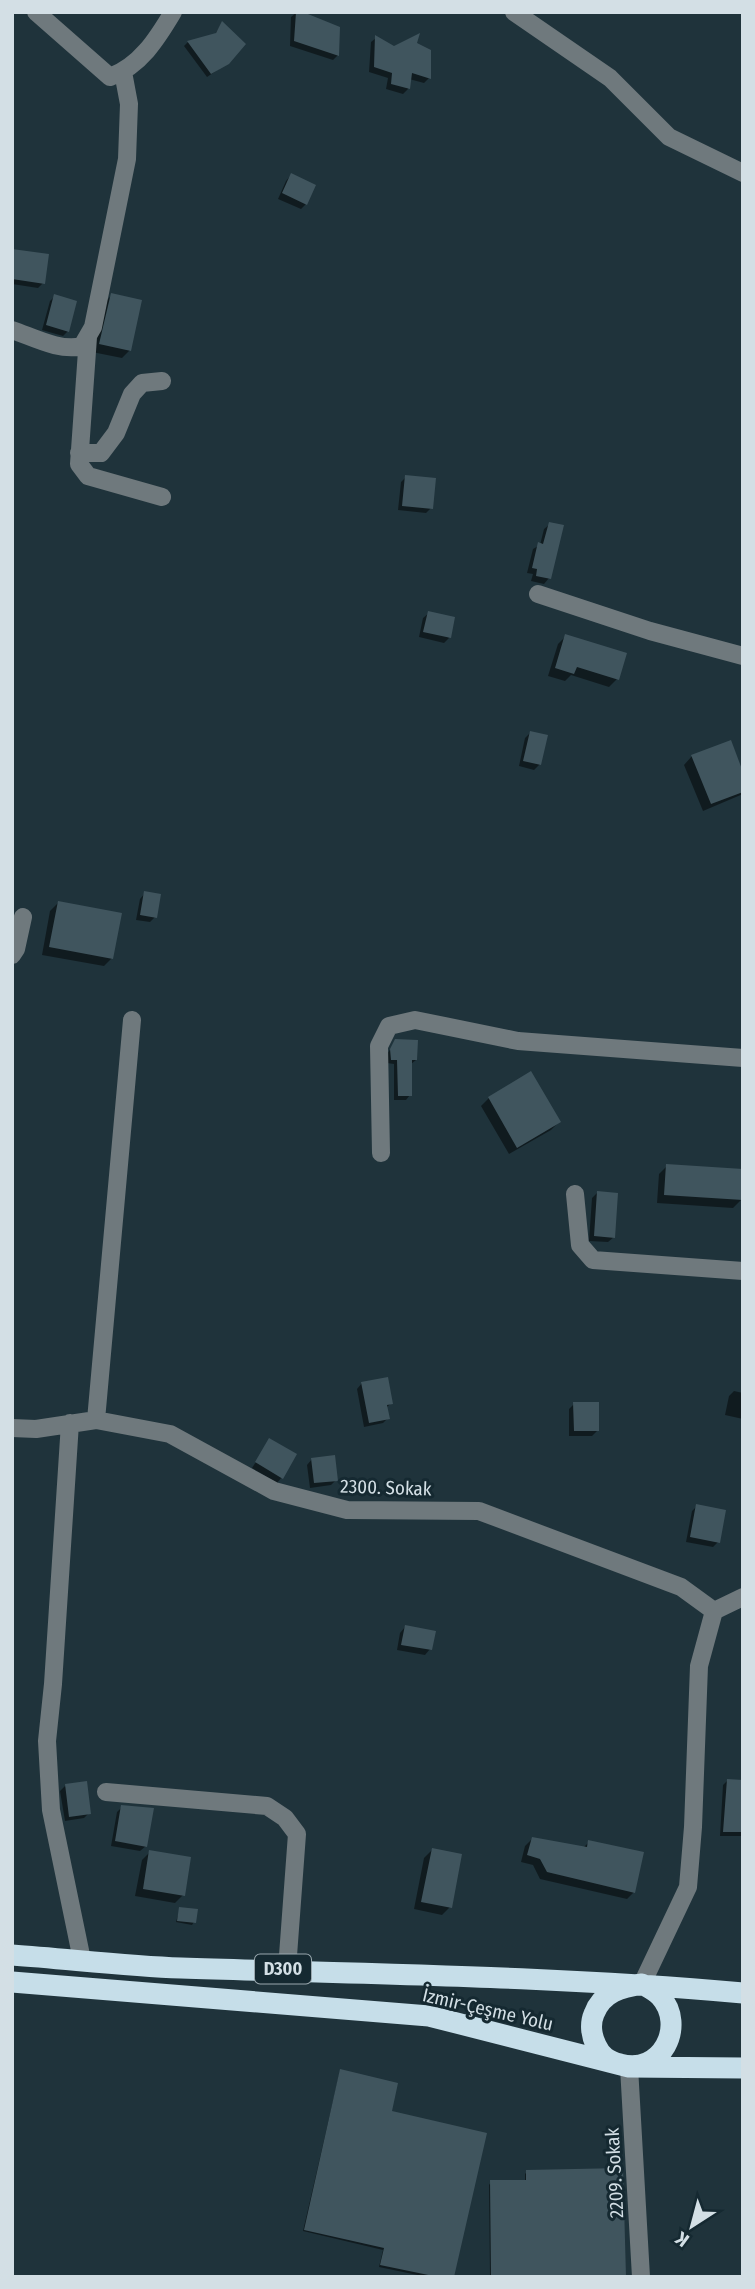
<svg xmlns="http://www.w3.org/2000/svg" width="755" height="2289" font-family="'Fira Sans Condensed',sans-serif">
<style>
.shadow{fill:#0007}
.building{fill:#40555e}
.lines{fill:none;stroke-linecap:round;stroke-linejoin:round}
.minor{stroke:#6f797d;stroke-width:18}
.highway{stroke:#c6dee9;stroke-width:21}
.labels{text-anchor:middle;stroke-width:6;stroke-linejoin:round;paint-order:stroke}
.shield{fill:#152931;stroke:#9aa8af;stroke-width:2}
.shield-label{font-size:18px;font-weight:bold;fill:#d3dfe5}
.street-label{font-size:19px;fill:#d3dfe5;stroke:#152931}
</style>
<rect width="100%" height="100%" fill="#1f333b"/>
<path class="shadow" d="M297 12 338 55 333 60 290 46 291 17Z
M222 23 228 63 207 77 184 46 188 42 214 36Z
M376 38 394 48 416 44 429 78 424 83 409 79 408 89 403 94 386 89 388 78 369 72 371 42Z
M291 175 306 204 301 209 278 199 286 181Z
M12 251 43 283 38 288 12 284Z
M112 295 130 350 122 358 92 352 104 303Z
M55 296 68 331 63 336 42 330 50 301Z
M406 477 431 508 426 513 398 510 401 482Z
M550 524 549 578 544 584 531 581 533 574 527 573 533 549 540 545 544 529Z
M429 613 449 638 444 643 419 637 423 618Z
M566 636 617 679 609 687 571 675 565 681 548 676 558 644Z
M530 733 540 764 534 770 519 766 525 738Z
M692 756 743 776V794L703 811 684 765Z
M145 893 155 917 150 922 136 920 140 899Z
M58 903 112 958 104 966 42 955 50 911Z
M396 1041 416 1060 411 1064 410 1095 406 1100H394V1064L387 1063V1054Z
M489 1098 559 1122 551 1130 509 1154 481 1106Z
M667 1166 741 1200 733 1208 657 1203 659 1174Z
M597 1193 614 1237 608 1242 589 1241 592 1198Z
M362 1383 391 1403 386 1408 388 1418 383 1423 364 1427 357 1389Z
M734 1391 743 1393V1419L725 1415 729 1396Z
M574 1404 597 1431 592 1436H569V1409Z
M270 1440 282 1477 277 1483 252 1468Z
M312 1459 336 1480 331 1485 310 1488 307 1465Z
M697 1506 718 1542 713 1547 686 1542 692 1511Z
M405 1627 430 1649 425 1655 397 1650 400 1633Z
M728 1780 743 1781 742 1836H720L723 1785Z
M65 1786 89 1813 84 1818 65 1821 60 1791Z
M122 1807 146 1846 140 1851 111 1846 117 1812Z
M532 1839 583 1848 589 1842 634 1892 627 1899 540 1879 533 1865 521 1862 525 1846Z
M432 1850 450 1907 442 1915 414 1909 424 1858Z
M150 1852 183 1895 175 1903 135 1896 142 1860Z
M180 1908 194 1922 192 1925 176 1922Z
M340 2071 389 2113 453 2277H427L379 2267 383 2250 303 2231Z
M527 2172 624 2277H490L489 2185 491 2182H525V2174Z"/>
<path class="building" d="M296 12H303L340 27 339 56 294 41Z
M222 21 246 44 229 64 211 74 187 41 216 33Z
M420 33 417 43 431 50V79L412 73 410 89 391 84 392 73 374 67 375 35 394 46Z
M291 173 316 185 307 205 282 193Z
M12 249 49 254 45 284 12 279Z
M111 293 142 300 131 351 99 344Z
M54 294 77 301 69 332 46 325Z
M405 475 436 478 433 509 402 506Z
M549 522 564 525 551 579 536 576 537 569 532 568 538 542 543 544Z
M428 611 455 617 451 638 423 632Z
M565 634 627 653 619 680 577 667 574 674 555 668Z
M530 731 548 735 541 765 523 761Z
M731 740 743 772V792L711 804 691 755Z
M144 891 161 894 157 918 140 915Z
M58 901 122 913 113 959 49 947Z
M395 1039 418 1040 417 1060H412V1096H398L397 1060H391L390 1049Z
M531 1071 561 1122 517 1148 488 1097Z
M666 1164 743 1169V1200L664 1195Z
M597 1191 618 1193 615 1238 594 1236Z
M388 1377 393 1404 387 1405 390 1419 369 1423 361 1382Z
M573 1402H599V1431H574Z
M269 1438 297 1454 283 1479 255 1462Z
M335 1455 338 1481 314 1483 311 1458Z
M696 1504 726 1510 720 1543 690 1537Z
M405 1625 436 1631 432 1650 401 1645Z
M727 1779 743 1780V1832H723Z
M87 1781 91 1814 69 1817 65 1784Z
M121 1805 154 1808 147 1847 115 1841Z
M532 1837 587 1847 588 1840 644 1852 635 1893 547 1872 540 1859 527 1855Z
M432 1848 462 1854 452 1908 421 1902Z
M149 1850 191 1857 185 1896 143 1889Z
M179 1907 198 1909 196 1923 177 1921Z
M340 2069 398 2083 392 2111 487 2133 454 2277H438L380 2265 384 2248 304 2230Z
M623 2168 626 2277H491L490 2180H526V2170Z"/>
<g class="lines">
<path class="minor" d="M36 12 110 77C140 66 157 39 173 12
M514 12 610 78 669 137 743 173
M12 330C33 337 60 352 82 346L93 327 127 159 129 104 123 72
M88 337 79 464 88 476 162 497
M79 453H101L116 433 132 394 142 383 162 381
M538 594 650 631 743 656
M12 955 16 949 23 917
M381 1153 379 1046 389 1026 415 1020 518 1041 743 1058
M575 1194 580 1245 593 1260 743 1271
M96 1420 132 1020
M70 1423 53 1684 47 1741 51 1810 82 1960
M12 1428 36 1429 96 1420 170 1434 274 1491 347 1510 479 1511 681 1587 714 1611
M106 1792 267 1806 285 1818 297 1834 287 1969
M642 1984 688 1887 693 1827 699 1666 714 1611 743 1597
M629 2067 641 2277"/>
<path class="highway" d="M12 1955C69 1959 125 1966 181 1968 368 1974 556 1976 743 1993
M12 1982 429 2016 629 2067 743 2068
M642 1984C647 1987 655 1991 660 1996 687 2026 661 2076 620 2064 608 2061 601 2056 596 2045 591 2035 590 2023 594 2014 602 1992 622 1987 642 1984Z"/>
</g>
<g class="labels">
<rect class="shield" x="255" y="1954.5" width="56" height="29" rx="5"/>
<g class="shield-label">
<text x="283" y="1975">D300</text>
</g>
<g class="street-label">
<text transform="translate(386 1487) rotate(2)" y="7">2300. Sokak</text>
<text transform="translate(488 2009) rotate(13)" y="7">İzmir-Çeşme Yolu</text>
<text transform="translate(614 2173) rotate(-93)" y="7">2209. Sokak</text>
</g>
</g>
<rect width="755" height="2289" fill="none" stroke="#d3dfe5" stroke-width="28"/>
<g transform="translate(692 2226) rotate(216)" stroke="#152931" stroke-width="5" paint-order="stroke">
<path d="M0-5L12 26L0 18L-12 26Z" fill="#d3dfe5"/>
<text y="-10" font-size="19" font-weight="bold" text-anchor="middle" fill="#d3dfe5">K</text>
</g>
</svg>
